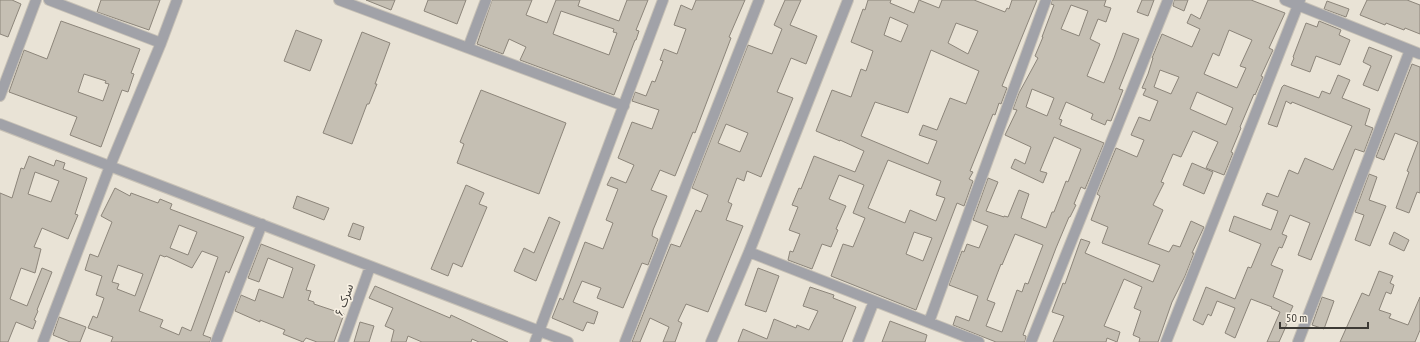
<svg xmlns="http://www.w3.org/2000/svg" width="1420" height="342" font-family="'PT Sans Narrow','Noto Sans Arabic',sans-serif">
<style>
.building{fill:#c5bfb3;stroke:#8c857a;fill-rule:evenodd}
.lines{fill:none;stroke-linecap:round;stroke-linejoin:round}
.minor-casing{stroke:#c7c1b6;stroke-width:12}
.minor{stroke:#a1a2a8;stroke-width:10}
.labels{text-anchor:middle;stroke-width:3.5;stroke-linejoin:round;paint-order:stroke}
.street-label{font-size:12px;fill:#3d3a35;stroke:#f7f0e3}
</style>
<rect width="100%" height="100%" fill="#e9e3d6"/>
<path class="building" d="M0 0H12L21 4 8 37 0 34Z
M101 0H160L149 30 97 12Z
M366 0H395L391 10Z
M428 0H466L457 24 424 11Z
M492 0H532L526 15 547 23 556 0H580L578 6 619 21 627 0H648L636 30 639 31 636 40H635L614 95 520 60 526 47 509 39 503 54 477 44ZM561 11 614 29 613 32 617 33 609 55 553 34Z
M696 0H745L729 37 731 38 695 133 693 132 675 176 660 170 651 190 667 196 653 230 652 236 658 239 648 265 642 263 623 308 597 298 601 288 582 281 573 302 598 312 594 324 587 322 583 331 552 318 560 298 563 300 585 242 603 249 613 223 606 220 618 189 607 185 611 177 626 183 634 165 618 158 632 122 652 129 659 110 632 101 635 92 646 96 652 81 655 82 663 61 660 60 664 49 677 54 686 29 674 25 681 5 692 10Z
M785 0H801L790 25 817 36 806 64 791 58 777 92 793 98 761 177 747 171 744 181 737 178 728 202 732 204 726 220 743 226 708 312 686 304 678 321 682 323 675 342H663L669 327 650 318 640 342H632L671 244 680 247 696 210 701 212 708 195 692 188 748 45 772 54 782 29 774 25ZM726 124 748 133 740 152 718 143Z
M868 0H891L890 3 914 13 919 0 939 8 942 0H974L1005 12 1007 8 1009 9 1012 0H1037L1002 86 1007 88 1001 104 999 103 995 115 993 114 970 171 973 172 969 179 973 181 964 206 957 203 916 310 831 276 843 244 853 247 865 218 853 213 864 185 839 175 829 199 846 206 836 229 838 230 831 247 822 244 812 269 788 260 790 251 793 252 800 234 789 230 798 207 792 205 799 188 801 189 814 156 855 172 864 151 840 140V141L816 131 832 90 851 97 861 69 866 71 873 51 851 42 863 9 865 10ZM890 17 908 25 901 42 884 35ZM956 23 978 31 968 54 948 43ZM931 50 979 71 966 104 950 98 937 130 923 125 919 135 937 141 928 164 861 136 875 102 908 113ZM888 160 941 181 936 195 945 198 936 221 910 210 905 223 868 208ZM914 232 932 238 923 261 906 254Z
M1052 0H1106L1104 6 1111 8 1106 22 1098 19 1090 39 1100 44 1087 76 1104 83 1114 58 1123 33 1139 39 1119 89 1123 90 1111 121 1107 120 1105 125 1091 119 1093 114 1066 102 1059 119 1062 120 1060 125 1104 143 1085 189 1081 187 1074 204 1076 205 1070 217H1069L1056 248 1023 335 1026 336 1025 342H996L953 325 956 316 969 321 978 296 949 285 962 251 964 252 967 244 979 248 988 226 973 220 988 178 998 182 986 211 1004 217V216L1008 217 1019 190 1029 194 1021 218 1046 228 1052 212H1054L1066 181 1068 182 1081 149 1054 137 1040 171 1047 173 1043 183 1011 168 1015 159 1025 164 1031 147 1005 135 1017 110 1013 109 1019 93 1038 58 1035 56 1043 37H1042L1054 5 1051 4ZM1071 5 1088 11 1079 36 1061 29ZM1032 89 1054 98 1047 116 1026 107ZM1015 234 1043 245 1028 284 1025 283 1022 292 1017 290 1002 332 986 326 995 303 987 300 1001 264 1002 265Z
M1142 0H1154L1148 16 1137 12Z
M1174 0H1188L1184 11 1173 6Z
M1208 0H1251L1285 13 1269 48 1273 50 1261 76 1263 77 1261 81 1255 95 1254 94 1240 127 1241 128 1231 152 1233 153 1224 175 1206 168 1218 142 1193 131 1181 157 1173 154 1161 182 1164 183 1153 205 1163 210 1148 244 1169 252 1173 245 1180 247 1191 221 1204 227 1192 253H1194L1185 276 1172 302 1158 342H1139L1140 338 1133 335 1141 311 1134 308 1142 287 1124 279 1104 326 1120 332 1117 342 1107 338 1106 342H1053L1064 316 1052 312 1063 283 1065 284 1081 239 1090 242 1085 253 1153 282 1160 265 1102 243 1108 227 1091 220 1100 196 1097 194 1116 148 1137 157 1144 140 1131 135 1139 117 1150 121 1158 101 1143 95 1146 89 1142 88 1148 74 1153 58H1152L1162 34 1192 47 1200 29 1187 23 1191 14 1200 19ZM1229 30 1252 40 1240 66 1246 68 1237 88 1204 74 1213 53 1219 56ZM1160 70 1179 77 1171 94 1154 87ZM1197 92 1233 108 1226 125 1190 109Z
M1367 0H1407L1420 5V34L1405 28 1404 30 1386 23 1385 25 1360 15Z
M1327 1 1349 9 1346 17 1324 9Z
M61 21 140 49 131 73 134 74 128 92 122 90 101 147 70 135 77 117 9 92 24 50 47 59ZM84 74 106 81 105 83 109 84 103 101 78 92Z
M1319 21 1341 30 1339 35 1350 40 1340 65 1316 56 1310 72 1291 65 1294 58 1293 57 1306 23 1317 27Z
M296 30 322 40 310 71 284 61Z
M362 32 390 43 375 84H377L369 104H367L352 144 323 133Z
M1369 47 1392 56 1378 91 1363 85 1371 66 1363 62Z
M1412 64 1420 67V193L1417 192 1409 213 1396 208 1409 172 1407 171 1418 142 1395 133 1384 160 1376 157Z
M1338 75 1350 80 1342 98 1370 109 1365 125 1373 128 1364 152 1355 149 1311 260 1298 255 1310 223 1290 215 1282 234 1287 236 1282 248 1279 247 1271 265 1283 270 1273 297 1293 306 1285 323 1287 324 1279 342H1267L1280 312 1271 308 1272 307 1251 299 1235 338 1225 333 1235 308 1217 301 1211 316 1208 314 1203 325 1193 320 1206 287 1235 299 1248 267 1251 268 1261 244 1229 231 1234 216 1271 230 1278 211 1262 205 1267 193 1278 197 1289 170 1298 174 1305 158 1333 170 1352 126 1292 102 1291 104 1286 101 1277 127 1268 124 1282 87 1284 85 1319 98 1322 91 1330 94Z
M481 90 566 123 539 194 457 163 464 144 460 142Z
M29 156 54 166 56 160 65 163 63 169 87 178 75 214 78 215 68 239 42 228 34 247 41 249 35 273 21 268 10 299 27 306 42 268 52 272 37 310 38 311 34 320 36 321 33 329 16 322 8 342H0V193L12 198 21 168 24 169ZM35 172 59 181 51 202 28 194Z
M1192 163 1213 172 1204 194 1183 185Z
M1369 174 1377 177 1369 200 1386 206 1370 246 1355 240 1364 215 1355 212Z
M466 185 484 193 479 204 487 207 462 267 453 263 448 276 431 269Z
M115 188 130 196 131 193 158 203 160 199 172 204 170 209 244 237 229 273 226 271 203 335 211 338 210 342H111L113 337 88 328 93 316 97 318 104 298 96 295 102 276 85 270 90 254 98 257 112 222 101 216ZM179 225 197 232 188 255 170 248ZM202 251 218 257 191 331 182 327 179 335 160 327 163 320 139 311 160 255 165 257 166 256 192 268ZM118 265 143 274 135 296 117 289 119 284 112 282Z
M297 196 329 208 324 220 293 208Z
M549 217 560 222 536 281 514 271 524 248 534 253Z
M353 223 364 227 360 240 348 236Z
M1394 232 1409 240 1404 251 1389 244Z
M261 244 315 265 306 290 311 291 308 300 314 302V304L344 314 334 342H317L306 338 303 342 283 334 285 330 260 320V322L235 311 241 295 255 301 259 289 283 298 293 268 268 258 259 282 248 278Z
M758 268 779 276 766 312 745 305Z
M1379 271 1393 276 1390 283 1394 285 1391 294 1386 292 1379 310 1391 314 1389 318 1408 325 1420 297V330L1415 342H1340L1362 293 1369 296Z
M375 286 450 318 451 315 508 342H479L472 339 471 342H422L408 336 406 342H391L394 330 385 326 393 308 369 298Z
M810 287 834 295 833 298 856 307 842 342H738L743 329 767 339 774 319 796 328 797 325 809 330 818 311 803 306Z
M1322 297 1334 301 1324 329 1312 325Z
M59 317 86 327 80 342H70L53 335Z
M890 321 927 335 925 342H882Z
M360 322 374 326 369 342H354Z"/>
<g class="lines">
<g class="minor-casing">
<path id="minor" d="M49 0 161 43
M339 0 624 106
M1285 0 1420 54
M468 48 486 0
M0 96 36 0
M0 124 568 342
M749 252 979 342
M929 322 1046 0
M43 342 110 166 161 43 177 0
M216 342 262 224
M343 342 370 267
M535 342 663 0
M625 342 759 0
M711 342 749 252 848 0
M858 342 874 301
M1031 342 1168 0
M1166 342 1300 0
M1298 342 1410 50"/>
</g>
<use href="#minor" class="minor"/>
</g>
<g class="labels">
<g class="street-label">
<text transform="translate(344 300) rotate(-70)" y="4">سرک ۶</text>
</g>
</g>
<path d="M1280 322v6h88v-6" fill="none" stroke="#3d3a35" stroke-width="2"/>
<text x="1286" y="322" font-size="12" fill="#3d3a35" stroke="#f7f0e3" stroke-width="3" paint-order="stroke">50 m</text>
</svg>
